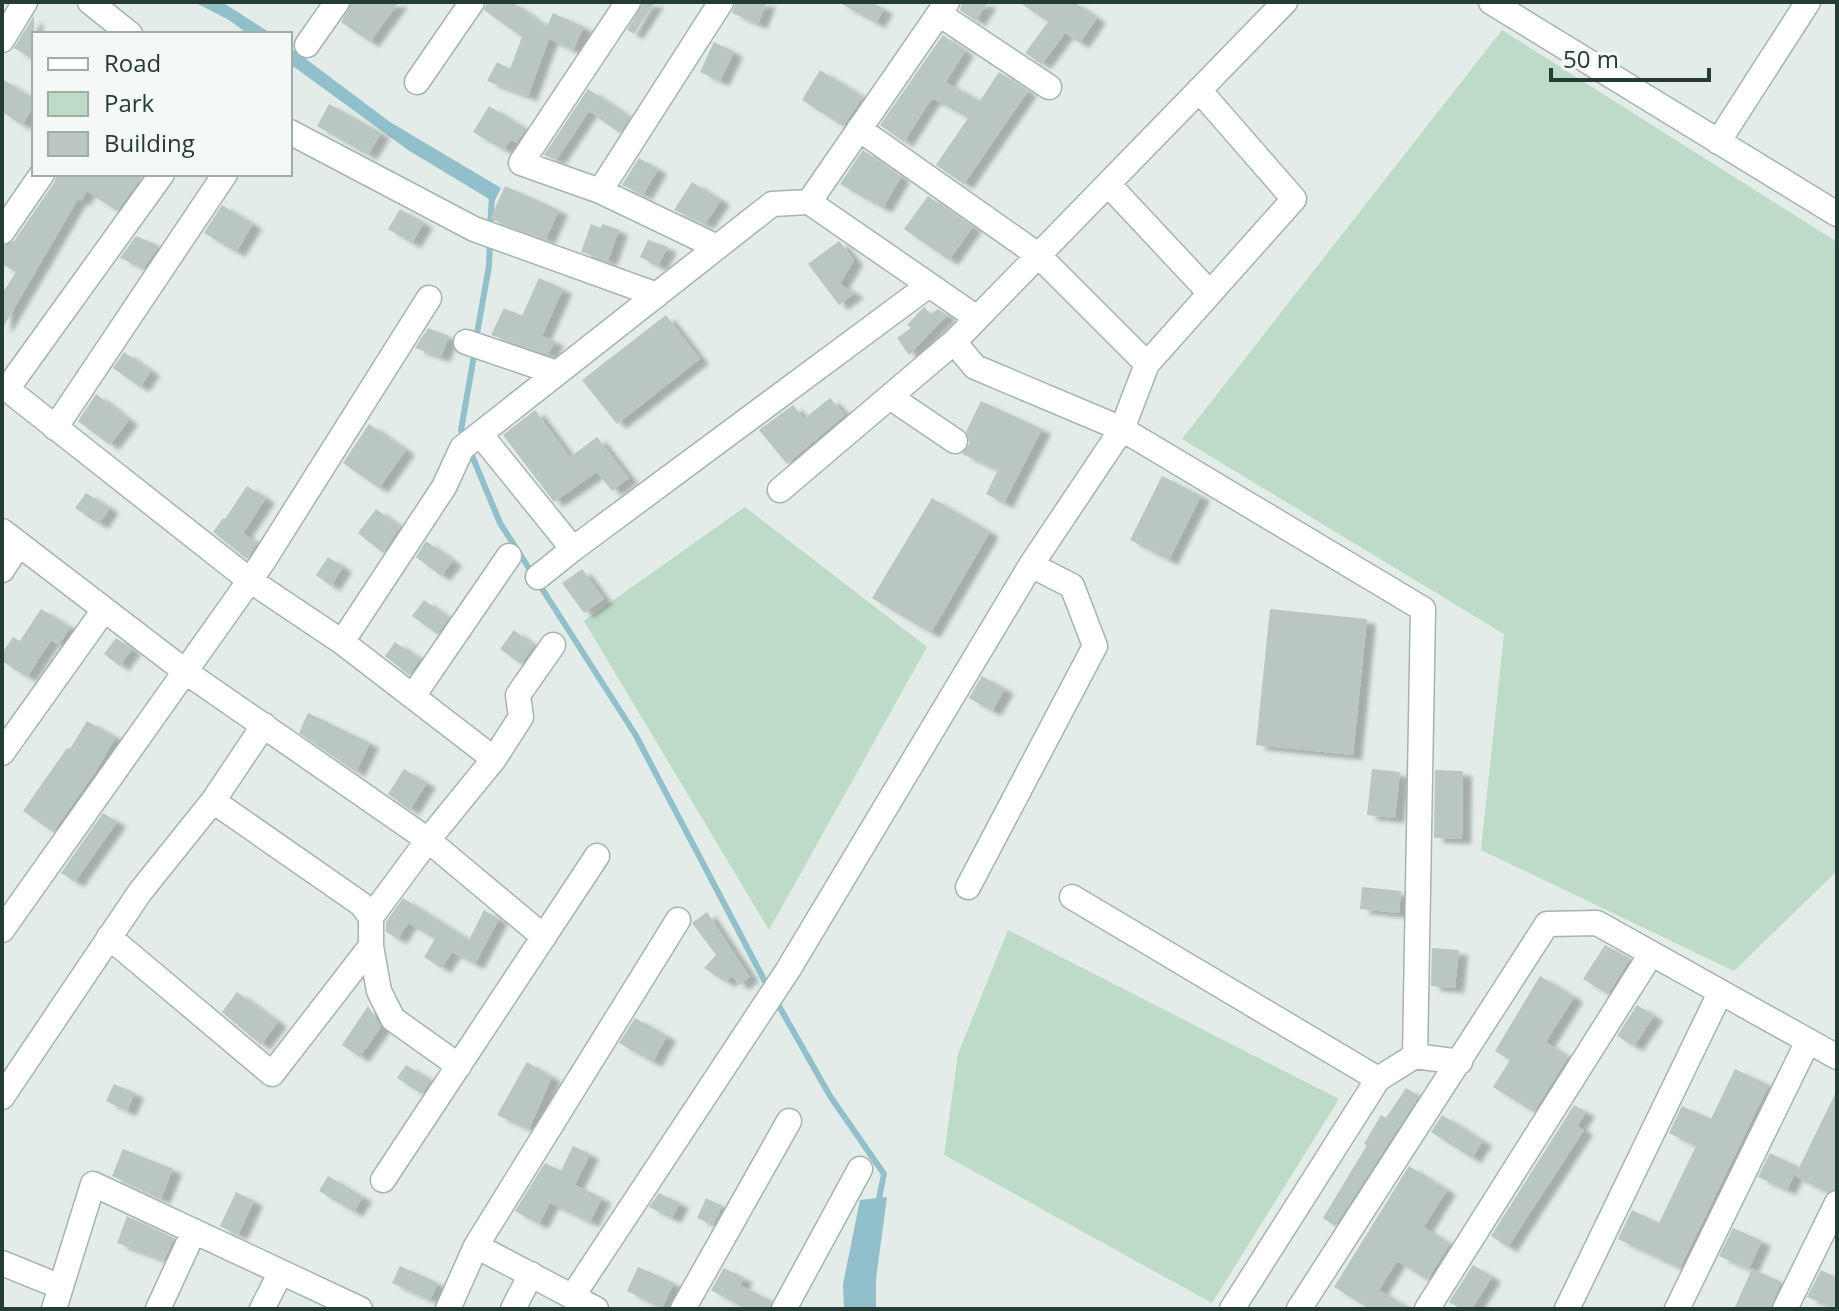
<svg xmlns="http://www.w3.org/2000/svg" width="1839" height="1311" font-family="'Open Sans',sans-serif">
<style>
.green{fill:#bedbc7}
.water{fill:#91c0cb}
.lines{fill:none;stroke-linecap:round;stroke-linejoin:round}
.stream{stroke:#91c0cb;stroke-width:6}
.building{fill:#b9c6c1;filter:url(#shadow)}
.minor-casing{stroke:#a6b3af;stroke-width:27}
.minor{stroke:#fff;stroke-width:24}
</style>
<defs>
<filter id="shadow"><feDropShadow dx="9" dy="5" stdDeviation="2" flood-color="#0004"/></filter>
</defs>
<rect width="100%" height="100%" fill="#e3ece8"/>
<path class="green" d="M1502 30 1837 242V871L1734 971 1481 850 1504 634 1182 439Z
M745 507 927 647 769 930 584 621Z
M1008 930 1339 1099 1212 1303 944 1155 958 1054Z"/>
<path class="water" d="M194 2H222L272 34H248L229 20Z
M290 47 390 122 501 188 494 202 408 150 290 64Z
M887 1197 876 1279V1309H844L843 1284 860 1200Z"/>
<g class="lines">
<path class="stream" d="M490 228 492 195
M476 339 489 266 490 239
M464 437 461 430 475 350
M470 451 500 523 635 734 769 989
M775 999 830 1096 884 1174 878 1203"/>
</g>
<path class="building" d="M352 2H399L370 42 341 22Z
M487 2H512L547 27 553 13 584 27 573 50 549 39 528 96 487 81 497 62 510 69 522 37 484 10Z
M643 2H655L634 34 627 30Z
M736 2H767L758 24 732 13Z
M838 2H871L884 9 876 23Z
M962 2H988L976 21 960 10Z
M1019 2H1074L1097 18 1080 43 1065 33 1042 64 1025 53 1048 22Z
M34 16V60L14 48Z
M943 35 965 51 946 82 980 101 999 72 1028 91 964 184 936 165 968 118 934 99 930 101 904 142 880 125Z
M714 42 734 52 720 81 700 72Z
M820 70 863 97 843 126 802 100Z
M2 79 34 99V106L22 125 2 112Z
M588 89 630 117 620 133 589 111 556 160 544 155Z
M329 104 381 133 368 155 317 126Z
M489 106 526 129 516 143 511 139 504 150 473 132Z
M863 150 901 177 883 208 840 184Z
M639 158 658 169 643 195 622 185Z
M57 174H144L117 211 87 191 81 201 78 199 2 329V294L16 272 2 264V247L14 241 54 183Z
M692 182 721 200 705 224 674 210Z
M505 186 559 210 546 239 490 219Z
M928 196 973 227 949 260 904 229Z
M222 205 253 224 236 252 204 233Z
M400 209 424 223 412 243 388 229Z
M591 224 600 228 603 224 619 230 608 261 581 252Z
M136 236 159 246 144 268 120 258Z
M648 240 668 247 658 266 640 257Z
M839 241 854 260 840 284 855 293 839 305 808 264Z
M539 278 563 289 542 336 555 341 548 354 491 335 504 308 522 316Z
M924 307 931 314 938 309 947 315 909 355 897 338 911 328 907 325Z
M666 315 700 359 617 424 582 380Z
M428 328 449 336 441 357 415 348Z
M124 352 151 371 140 387 113 368Z
M96 394 129 420 110 445 78 421Z
M830 398 845 415 787 464 759 430 793 405 804 419Z
M981 401 1042 429 1004 503 986 494 998 470 962 454 970 443 966 432Z
M535 410 570 457 597 437 629 478 612 491 597 472 554 502 503 435Z
M369 424 406 450 379 488 343 463Z
M1162 476 1201 496 1169 560 1130 540Z
M247 486 266 498 243 533 257 543 247 559 213 532 223 518 225 519Z
M86 493 110 508 99 524 75 508Z
M932 498 990 532 931 633 872 598Z
M376 509 400 527 383 553 358 533Z
M426 541 453 561 441 576 416 557Z
M328 557 343 567 331 586 316 575Z
M582 569 604 599 584 613 562 583Z
M424 600 449 618 437 634 412 616Z
M41 609 70 627 59 645 51 640 27 677 2 661V653L13 637 20 641Z
M1270 609 1367 619 1353 755 1256 745Z
M514 630 534 646 521 664 500 649Z
M116 638 132 649 120 666 104 654Z
M395 642 420 659 409 675 385 656Z
M982 676 1005 689 992 711 969 698Z
M308 713 370 743 356 772 299 733Z
M87 721 116 737 96 771 53 832 23 811 67 748 70 749Z
M404 769 427 783 410 810 388 794Z
M1372 769 1400 772 1395 818 1367 815Z
M1435 770 1463 771 1462 839 1434 838Z
M103 813 117 822 75 882 61 873Z
M1362 887 1401 891 1399 913 1360 909Z
M403 898 469 940 484 910 499 919 475 964 452 952 442 968 424 957 435 939 408 923 398 939 386 932V922Z
M707 912 750 977 739 985 732 976 726 982 704 968 716 955 692 923Z
M1605 945 1630 959 1608 994 1583 979Z
M1432 948 1459 950 1455 988 1431 986Z
M1540 976 1574 997 1546 1042 1568 1057 1534 1112 1493 1087 1510 1060 1495 1051Z
M237 992 278 1022 261 1045 222 1012Z
M1637 1005 1654 1016 1634 1046 1617 1036Z
M368 1006 381 1027 360 1057 342 1045Z
M635 1018 667 1036 653 1062 619 1043Z
M527 1062 552 1077 529 1129 497 1115Z
M406 1065 431 1080 422 1094 397 1078Z
M1735 1069 1769 1085 1680 1268 1618 1239 1632 1210 1659 1223 1696 1146 1669 1133 1682 1106 1711 1119Z
M114 1084 135 1093 127 1111 106 1101Z
M1406 1088 1419 1096 1335 1226 1323 1218 1367 1145 1364 1144 1381 1115 1386 1118Z
M1837 1090V1188L1827 1192 1795 1176Z
M1574 1105 1586 1112 1577 1126 1584 1130 1508 1247 1491 1236Z
M1442 1115 1483 1141 1472 1158 1431 1132Z
M573 1146 590 1154 575 1185 602 1198 590 1222 550 1203 539 1224 515 1211 545 1163 561 1171Z
M123 1149 173 1169 161 1199 112 1176Z
M1770 1153 1798 1167 1787 1190 1758 1177Z
M1409 1166 1447 1190 1424 1227 1450 1244 1427 1280 1397 1261 1379 1290 1410 1309H1370L1334 1287Z
M328 1176 363 1197 354 1212 319 1191Z
M236 1192 254 1201 238 1235 220 1226Z
M659 1193 680 1203 672 1218 649 1207Z
M706 1198 722 1206 713 1225 697 1218Z
M127 1216 174 1238 164 1260 117 1243Z
M1733 1228 1762 1241 1749 1269 1719 1256Z
M1473 1265 1492 1277 1472 1309H1461L1449 1302Z
M400 1266 438 1283 430 1300 392 1283Z
M638 1267 674 1283 662 1308 627 1291Z
M724 1268 744 1278 740 1285 771 1301 769 1309H746L711 1290Z
M1752 1269 1781 1282 1770 1309H1734Z
M1821 1270 1837 1278V1309L1807 1297Z"/>
<g class="lines">
<g class="minor-casing">
<path id="minor" d="M90 2 130 34
M628 2 521 163 600 191 721 2
M1491 2 1837 214
M939 14 1049 87
M2 40 25 2
M307 45 337 2
M417 82 472 2
M859 129 1038 255 1147 364
M290 132 474 229 657 295
M1718 142 1808 2
M1108 184 1210 293
M600 191 717 247
M809 202 947 2
M2 232 42 174
M466 342 557 373
M954 342 975 367 1122 429 1423 609 1415 1056 1460 1062
M2 385 248 579 342 642 444 487 462 448 772 204 809 202 977 318
M7 389 162 174
M890 397 955 441
M55 428 225 174
M480 434 573 549 929 285
M780 490 954 342 1285 2
M2 531 186 672 428 840 544 937
M2 570 19 544
M538 577 573 549
M342 642 494 759 428 840 371 917
M413 696 509 556
M2 753 104 610
M494 759 521 717 518 695 553 645
M968 887 1095 646 1072 586 1031 565
M1072 897 1378 1079
M2 930 262 563 429 298
M109 937 272 1074 371 946V917L361 904 213 801
M371 946 379 991 393 1019 459 1066
M2 1097 140 892 213 801 264 725
M383 1180 597 856
M476 1246 596 1309
M2 1263 61 1287
M572 1297 788 970 1031 565 1122 429 1147 364 1294 199 1199 90
M54 1309 93 1184 360 1309
M158 1309 194 1231
M262 1309 281 1272
M448 1309 476 1246 678 920
M513 1309 531 1274
M683 1309 789 1121
M784 1309 860 1169
M1232 1309 1378 1079 1415 1056
M1299 1309 1547 924 1597 923 1837 1057
M1427 1309 1651 954
M1567 1309 1720 993
M1677 1309 1808 1041
M1785 1309 1837 1203"/>
</g>
<use href="#minor" class="minor"/>
</g>
<rect width="1839" height="1311" fill="none" stroke="#253b36" stroke-width="8"/>
<rect x="32" y="32" width="260" height="144" fill="#f4f8f6" stroke="#a1aca9" stroke-width="2"/>
<rect x="48" y="58" width="40" height="12" fill="#ffffff" stroke="#a1aca9" stroke-width="2"/>
<text x="104" y="72" font-size="24" fill="#253b36">Road</text>
<rect x="48" y="92" width="40" height="24" fill="#bedbc7" stroke="#a1aca9" stroke-width="2"/>
<text x="104" y="112" font-size="24" fill="#253b36">Park</text>
<rect x="48" y="132" width="40" height="24" fill="#b9c6c1" stroke="#a1aca9" stroke-width="2"/>
<text x="104" y="152" font-size="24" fill="#253b36">Building</text>
<path d="M1551 68v12h158v-12" fill="none" stroke="#253b36" stroke-width="4"/>
<text x="1563" y="68" font-size="24" fill="#253b36" stroke="#f4f8f6" stroke-width="6" paint-order="stroke">50 m</text>
</svg>
